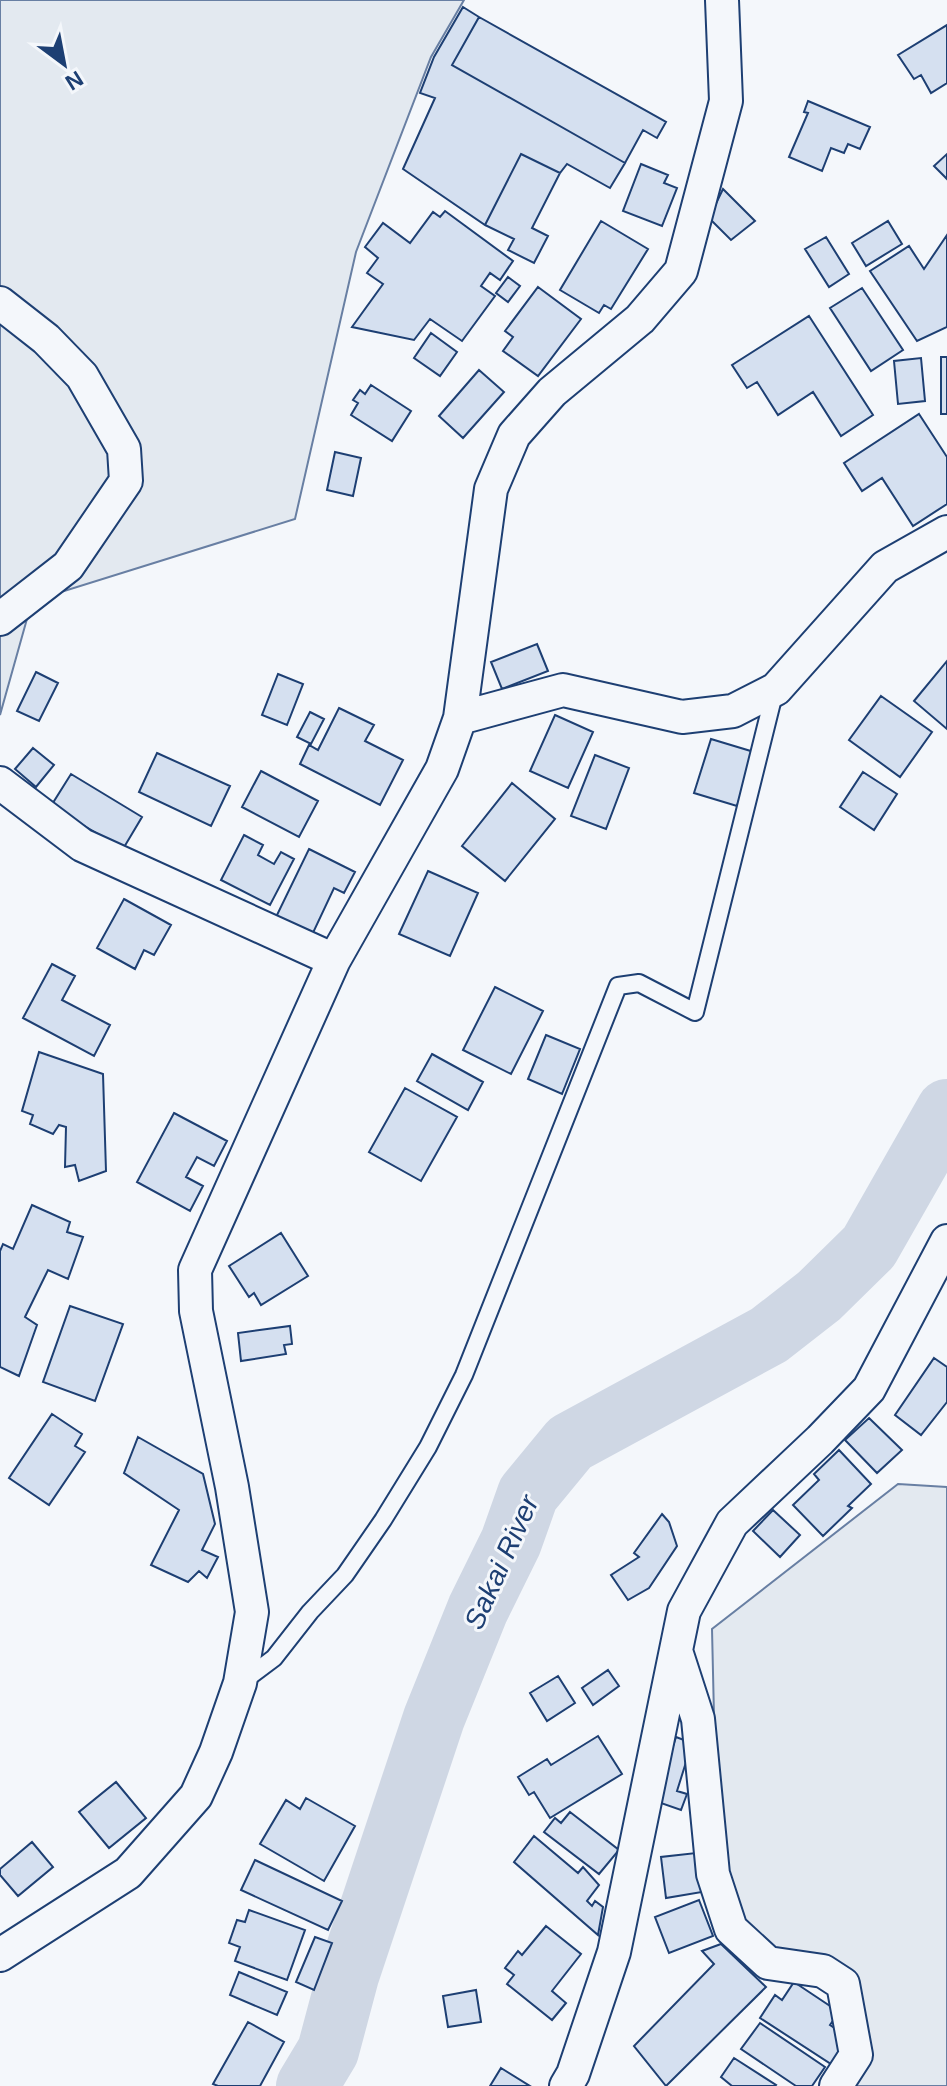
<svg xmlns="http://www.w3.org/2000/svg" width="947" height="2086" font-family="Arial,sans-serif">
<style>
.green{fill:#e3e9f0;stroke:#687fa3;stroke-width:2}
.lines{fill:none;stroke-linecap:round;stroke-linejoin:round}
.river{stroke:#cfd7e4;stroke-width:62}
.building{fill:#d5e0f0;stroke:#1d3f73;stroke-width:2}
.service-casing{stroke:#1d3f73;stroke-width:20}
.minor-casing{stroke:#1d3f73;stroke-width:36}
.service{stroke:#f4f7fb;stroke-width:16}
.minor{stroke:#f4f7fb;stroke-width:32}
.labels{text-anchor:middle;stroke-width:6;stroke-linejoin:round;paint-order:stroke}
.water-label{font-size:28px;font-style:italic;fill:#1d3f73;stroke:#f4f7fb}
</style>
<rect width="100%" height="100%" fill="#f4f7fb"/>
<path class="green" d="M0 0H464L431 57 356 252 295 519 32 601 0 715Z
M898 1484 947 1487V2086H848L864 2063 856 1974 755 1951 718 1890 712 1629Z"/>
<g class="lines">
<path class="river" d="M307 2086 328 2051 348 1976 434 1718 478 1609 511 1542 528 1494 570 1443 769 1335 819 1296 869 1247 947 1110"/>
</g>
<path class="building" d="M463 7 479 17 452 65 625 163 610 188 567 164 560 173 521 154 485 225 403 169 435 98 420 93 434 57Z
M479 17 666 122 657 138 643 130 625 163 452 65Z
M947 25V83L931 93 921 75 914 79 898 55Z
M808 101 870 127 860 149 848 144 844 153 831 148 822 171 789 157 808 113 804 112Z
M521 154 560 173 532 228 548 236 534 263 508 250 514 239 485 225Z
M947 154V179L934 166Z
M641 164 668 175 664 183 677 188 662 226 623 211Z
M723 189 755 221 731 240 709 218Z
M445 211 513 261 500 280 490 273 481 286 495 296 462 341 430 319 414 340 352 327 383 284 367 273 378 258 365 247 383 223 410 243 433 212 440 217Z
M601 221 648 249 611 309 604 305 599 313 560 290Z
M888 221 902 244 866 266 852 243Z
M947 235V327L917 341 870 271 909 246 924 269Z
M826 237 849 274 829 287 805 249Z
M508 277 520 286 508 302 496 293Z
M538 287 581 319 538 376 503 351 513 337 505 331Z
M862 288 903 350 871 371 830 308Z
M809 316 873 415 841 436 813 392 778 415 757 382 747 388 732 365Z
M431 333 457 352 440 376 414 358Z
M941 357H947V414H941Z
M921 358 925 401 898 404 894 361Z
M479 370 504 392 463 438 439 416Z
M371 385 411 411 392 441 351 415 358 403 353 400 360 390 365 394Z
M919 414 947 457V504L913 526 882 478 862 491 844 463Z
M335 452 361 458 353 496 327 490Z
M537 644 548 671 502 689 491 662Z
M947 661V729L914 701Z
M36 672 58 683 39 721 17 711Z
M278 674 303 684 287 725 262 715Z
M881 696 932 732 900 777 849 740Z
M339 708 374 725 365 741 403 760 380 805 300 764 309 745 318 750Z
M310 712 324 719 311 744 297 737Z
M555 715 593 732 568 788 530 771Z
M711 739 754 752 737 806 694 793Z
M33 748 54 765 36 787 15 769Z
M157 753 230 786 211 826 139 792Z
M595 755 629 768 606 829 571 816Z
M261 771 318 801 299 837 242 807Z
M863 772 897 794 874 830 840 807Z
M71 774 142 817 123 849 51 806Z
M512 783 555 819 505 881 462 846Z
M244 835 263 845 258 855 274 864 281 852 294 859 270 905 221 880Z
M309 849 355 872 344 893 334 888 312 935 276 917Z
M428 871 478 893 450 956 399 934Z
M124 899 171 925 154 955 144 950 135 969 97 948Z
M52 964 75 976 62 1000 110 1025 94 1056 23 1018Z
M495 987 543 1011 511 1074 463 1050Z
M546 1035 580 1049 562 1094 528 1079Z
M39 1052 103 1074 106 1171 79 1181 75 1165 65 1167 66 1127 59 1125 53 1134 30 1124 33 1115 22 1111Z
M432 1054 483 1082 468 1110 417 1081Z
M405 1088 457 1117 421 1181 369 1152Z
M174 1113 227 1141 214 1166 197 1157 186 1177 203 1186 190 1211 137 1182Z
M32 1205 70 1222 67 1232 83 1237 68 1279 48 1270 25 1317 37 1325 19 1376 0 1367V1251L3 1244 13 1249Z
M281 1233 308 1276 261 1305 254 1293 249 1297 229 1266Z
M70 1306 123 1324 95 1401 43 1382Z
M290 1326 292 1344 284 1345 286 1354 241 1361 238 1333Z
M934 1358 947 1367V1402L921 1435 895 1415Z
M52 1414 82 1434 75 1446 85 1452 49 1505 9 1478Z
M869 1418 902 1450 877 1473 845 1440Z
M138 1437 203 1474 215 1524 202 1550 218 1557 207 1578 199 1571 188 1582 151 1565 179 1510 124 1473Z
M839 1450 871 1484 848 1506 852 1508 823 1536 793 1505 819 1480 814 1474Z
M773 1510 800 1535 780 1557 753 1531Z
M662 1514 669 1522 677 1546 649 1588 628 1600 611 1575 639 1557 634 1553Z
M608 1670 619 1686 593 1705 582 1688Z
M558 1676 575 1703 547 1721 530 1693Z
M598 1736 622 1774 550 1818 534 1792 529 1795 518 1777 547 1759 551 1765Z
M676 1737 692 1743 677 1791 687 1794 681 1810 655 1801Z
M116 1782 146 1818 109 1848 79 1812Z
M306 1798 355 1826 324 1881 260 1844 286 1800 300 1809Z
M570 1812 619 1850 599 1874 544 1832 555 1818 561 1823Z
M534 1836 578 1873 583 1867 599 1885 587 1901 592 1906 595 1901 603 1907 598 1935 514 1862Z
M32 1842 53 1867 18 1896 0 1875V1869Z
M696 1853 702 1892 666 1898 661 1857Z
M255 1860 342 1901 328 1930 241 1890Z
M699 1900 713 1936 669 1953 655 1917Z
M249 1910 305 1930 287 1980 235 1961 240 1947 229 1943 237 1920 245 1922Z
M546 1926 581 1954 552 1991 566 2003 552 2020 507 1984 514 1975 505 1968 518 1951 522 1955Z
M315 1937 332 1943 314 1990 296 1982Z
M721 1944 766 1987 666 2086 634 2046 714 1964 702 1951Z
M239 1972 287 1992 277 2015 230 1995Z
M794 1982 839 2012 830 2025 848 2037 831 2064 760 2018 775 1995 782 2000Z
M476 1990 481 2022 448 2027 443 1996Z
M248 2022 284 2042 260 2086H218L213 2084Z
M760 2023 825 2067 812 2086H796L741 2049Z
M734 2058 776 2085 775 2086H732L721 2077Z
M501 2068 530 2086H490Z"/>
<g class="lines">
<g class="service-casing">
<path id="service" d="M242 1682 274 1658 310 1612 345 1575 383 1520 428 1447 464 1375 618 986 639 983 695 1012 775 690"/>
</g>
<g class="minor-casing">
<path id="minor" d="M0 303 46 339 82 376 124 449 126 481 68 566 0 619
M460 718 563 690 682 717 733 711 776 689 885 567 947 532
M0 783 82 845 334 960
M677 1654 698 1719 713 1874 731 1929 768 1963 823 1971 843 1984 856 2055 836 2086
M0 1955 128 1873 196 1796 216 1752 240 1683 252 1612 232 1487 196 1311 195 1270 334 960 442 769 460 718 491 489 514 435 552 392 640 319 681 271 726 101 722 0
M566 2086 573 2074 614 1952 684 1611 732 1523 820 1440 869 1389 947 1241"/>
</g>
<use href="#service" class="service"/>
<use href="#minor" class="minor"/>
</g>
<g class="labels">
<g class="water-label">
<text transform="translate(501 1562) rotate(-66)" y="10">Sakai River</text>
</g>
</g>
<g transform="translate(64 64) rotate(148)" stroke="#f4f7fb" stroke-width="6" paint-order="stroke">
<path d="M0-6L14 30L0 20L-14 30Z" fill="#1d3f73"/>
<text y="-12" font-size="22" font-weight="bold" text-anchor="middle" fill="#1d3f73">N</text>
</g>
</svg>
